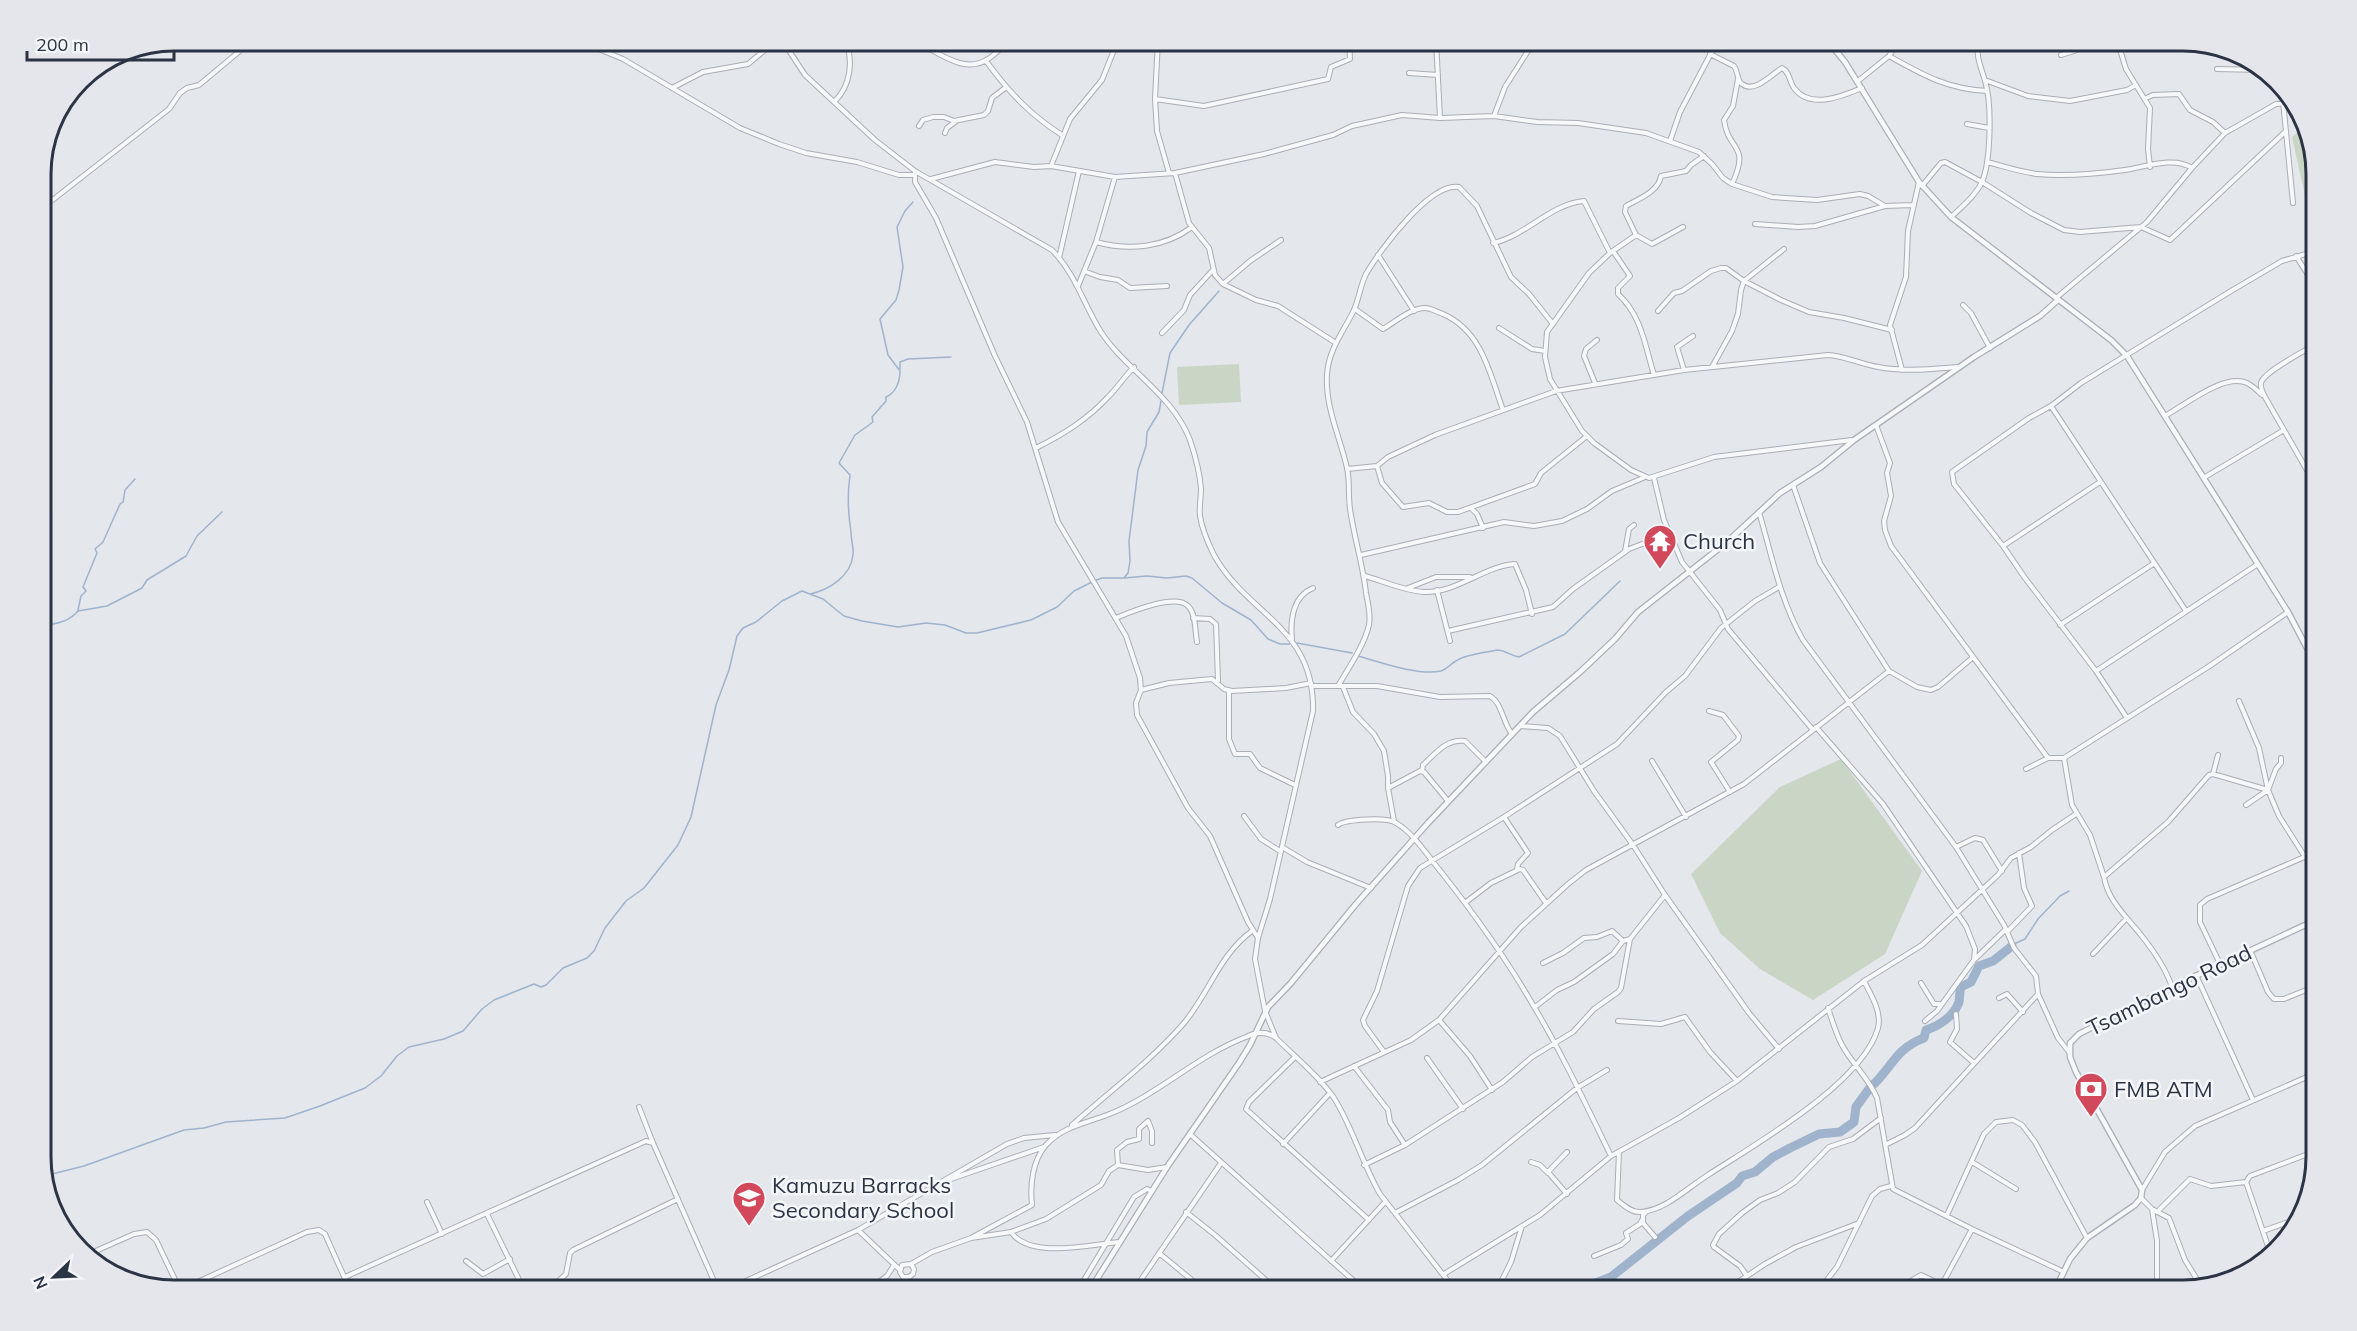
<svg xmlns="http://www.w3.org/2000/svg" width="2357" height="1331" font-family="Mulish,sans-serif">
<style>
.green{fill:#c9d6c5}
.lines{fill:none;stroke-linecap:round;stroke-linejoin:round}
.stream{stroke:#9fb4cc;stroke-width:1.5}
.river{stroke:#9fb4cc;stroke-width:9}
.minor-casing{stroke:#a9aeb7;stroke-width:6}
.tertiary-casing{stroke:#a9aeb7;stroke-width:7}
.minor{stroke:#f7f8fa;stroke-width:4}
.tertiary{stroke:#f7f8fa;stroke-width:4.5}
.labels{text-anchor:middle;stroke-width:5;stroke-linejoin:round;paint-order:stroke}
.poi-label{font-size:22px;fill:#2b3445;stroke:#f4f6f9;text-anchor:start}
.street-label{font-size:22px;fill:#2b3445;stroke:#f4f6f9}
.rim{fill:none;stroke:#2b3445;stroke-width:3}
</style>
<rect width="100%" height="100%" fill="#e4e7ec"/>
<path class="green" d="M2305 127 2316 166V196L2306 200 2292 137Z
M1239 364 1241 402 1179 405 1177 367Z
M1841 759 1922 871 1885 954 1813 1000 1760 969 1720 933 1691 874 1780 787Z"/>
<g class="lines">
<path class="stream" d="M900 369V362L908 359 951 357
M1162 393 1170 353 1189 325 1219 291
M1124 578 1147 576 1167 578 1186 576 1192 578 1222 603 1251 620 1268 639 1280 644H1290
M810 594C829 590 851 576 853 555 854 548 851 540 851 532 848 513 847 495 850 475L839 463 855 435 873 422 872 417 886 401V397C896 393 900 381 900 371L888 355 880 319 896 300 899 290 903 267 897 227 905 211 913 202
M78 610 81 596 86 591 83 587 97 553 95 549 103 542 120 504 123 502 125 490 135 479
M41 634 47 625C60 623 69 621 78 611L107 606 142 588 147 580 186 556 197 536 222 512
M1297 643 1352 653
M1358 656C1380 662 1417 676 1441 671 1448 669 1450 664 1456 661 1466 654 1485 653 1497 650 1506 650 1510 656 1519 657L1565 634 1620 581
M2014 944 2025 939 2038 919 2060 896 2069 891
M44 1176 84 1166 184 1130 204 1128 226 1122 285 1118 320 1106 365 1088 381 1076 397 1056 409 1047 444 1039 463 1031 482 1009 494 1000 534 984 541 987 546 985 563 968 587 958 594 951 605 928 626 901 644 888 678 845 691 817 716 705 729 670 737 636 743 628 756 622 782 601 802 591 823 599 844 616 862 621 898 627 926 623 945 625 966 633H977L1031 620 1057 607 1074 591 1094 581 1102 578H1124L1128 573 1130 561 1129 541 1138 470 1146 446 1147 432 1159 412 1161 401"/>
<path class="river" d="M1874 1084C1893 1065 1897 1048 1924 1038L1926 1030C1939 1026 1954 1016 1959 1002 1960 997 1959 993 1961 987L1971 982 1979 966 1993 961 2012 946
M1583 1290 1593 1284 1611 1277 1688 1216 1737 1183 1742 1176 1755 1172 1773 1157 1790 1148 1819 1134 1840 1132 1854 1122 1856 1107 1869 1089"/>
<g class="minor-casing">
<path id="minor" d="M577 40 623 59 740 128 779 144 806 153 857 162 899 175H913
M782 40 805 75 875 140 915 171 1052 250C1075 273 1084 305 1101 332 1126 370 1173 395 1190 440 1195 455 1200 473 1201 489 1201 498 1199 507 1200 516 1202 530 1208 543 1214 555 1247 615 1315 627 1313 711L1270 899 1258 938 1255 959 1265 1011 1276 1038
M912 40C935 49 963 76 988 59 996 54 1003 46 1011 40
M1158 40 1155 99 1157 131 1169 173
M1169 40 1192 47 1218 43 1283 40
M1436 40 1440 118
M1679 40 1686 46
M1964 40 1977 48
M2117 40 2126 69 2150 108 2148 149 2150 167
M1710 54 1734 66C1738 71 1737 81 1742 84 1755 94 1773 73 1782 68 1790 72 1789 81 1794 88 1810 110 1843 96 1862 88
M2061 55 2110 40
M1889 56C1923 75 1947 89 1987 91
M986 61C1009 92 1029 114 1062 135
M2217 69 2261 70
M1409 73 1438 75
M1985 80 2028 96 2070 101 2127 90 2136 85
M1858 81 1889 56 1899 40
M672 88 703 72 748 64 777 40
M2282 91 2293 203
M2146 98 2153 95 2179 94 2190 110 2213 122 2225 133
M1155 99 1204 106 1328 79 1331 67 1350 59 1349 40
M835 101C851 85 853 62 846 40
M1494 116 1505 87 1535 40
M1967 124 1989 128
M919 126 923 120 933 117H944L954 121 984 115 988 111 992 98 1005 88
M945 133 947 128 955 122
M1670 141 1680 112 1718 40
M1987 162C2003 166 2020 172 2037 174 2066 177 2096 174 2125 170 2146 167 2173 156 2192 168
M1051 166 1070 119 1102 80 1118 40
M915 171V182L936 218 995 356 1027 422 1058 522 1126 636 1140 678 1141 690 1136 703 1137 715 1188 808 1210 836 1248 922 1258 938
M1175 173 1189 223 1209 248 1215 275 1223 284 1256 300 1278 306 1336 343
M931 179 995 162 1034 167 1051 166 1115 177 1175 173 1264 154 1333 135 1352 126 1402 115 1440 118 1494 116 1537 122 1578 123 1646 133 1699 152 1712 164 1723 178 1732 184 1772 197 1817 200 1860 194 1868 196 1885 206 1913 205
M1732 184C1751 143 1728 152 1724 120L1733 106 1738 79
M1922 186 1941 163 1945 162 1982 182 2031 213 2064 230 2080 232 2141 227 2170 240 2286 131
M41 209 169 109 180 93 187 88 199 85 253 40
M1951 217C1962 207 1975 196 1982 182 1991 161 1992 103 1985 81 1981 66 1975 57 1979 40
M1755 224 1798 227 1815 226 1885 206
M1683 227 1652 244 1636 235 1610 253 1589 273 1547 332 1545 357 1550 379 1582 431 1594 443 1631 470 1649 478 1714 457 1852 440
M1636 235 1625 212 1626 206C1639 199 1659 191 1661 176L1686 171 1691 165 1704 156
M1096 242C1129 251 1164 248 1192 227
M1493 243C1526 236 1550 204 1584 201L1610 253
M1613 251 1630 276 1618 288V294C1642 316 1645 346 1654 375
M1378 255 1414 311
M2296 256 2316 287
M1059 258 1079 171
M1084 271 1100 277 1118 280 1130 288 1167 286
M1223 284 1250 261 1281 240
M1078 286 1096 242 1115 177
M2056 298 2147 222 2192 168 2225 133 2276 104 2294 103
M1963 305 1971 313 1990 348
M1355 309 1383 329C1395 322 1411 308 1425 308 1431 308 1437 312 1443 314 1482 331 1490 374 1503 410
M1658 311 1674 293 1682 291 1711 271 1721 268H1726L1744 281 1781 300 1809 312 1844 318 1892 330
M1499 328 1532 349 1545 351
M1162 333 1184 310 1190 295 1213 270
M2316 344C2305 351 2263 372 2261 383 2260 388 2263 393 2265 397L2316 486
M1712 367 1732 331 1738 314 1741 290 1744 281 1784 249
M1684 370 1677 347 1693 336
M1902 370 1890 325 1906 277 1908 231 1919 182
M1595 383 1584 356 1586 349 1597 340
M2051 406 2186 611
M2165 416C2185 405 2224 373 2247 383 2253 386 2258 391 2262 395
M1876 425 1890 463 1887 473 1891 496 1884 521 1885 530 1891 546 2048 758H2064L2208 667 2288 612
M1036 448C1064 434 1088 419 1109 396 1118 387 1125 376 1134 367
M1377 466 1382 483 1403 507 1429 503 1447 512H1458L1535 484 1541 473 1587 436
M1347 469 1377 466 1388 457 1435 435 1556 391 1684 370 1828 355C1845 356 1860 364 1878 367 1904 372 1931 369 1957 367
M2310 473 2316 469
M2205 477 2284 430
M1654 478 1664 520 1682 562 1720 610 1728 629 1813 730
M1793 485 1820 563 1889 671 1917 687 1931 690 1938 687 1972 658
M1471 508 1477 514 1483 528
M1759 512C1772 556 1780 600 1803 640L1956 847 2004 925 2014 948 2036 976 2038 994 2058 1038 2069 1052
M2003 546 2100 482
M1625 551 1629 529 1634 525
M1361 555 1504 522 1534 526 1562 521 1587 509 1612 491 1643 478
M1365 576C1383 581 1405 591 1424 592 1457 593 1484 566 1515 564L1526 590 1532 614
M1408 588 1436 577H1470
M1437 590 1450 641
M1116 618C1130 612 1176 593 1188 606 1196 613 1195 632 1197 642
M1193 618 1210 619 1216 624 1218 681
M2060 625 2153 564
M1448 631 1553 607 1573 589 1629 549 1645 543 1667 527
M1292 639C1290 620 1293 596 1313 588
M2096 671 2258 564
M1312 686H1377L1440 697 1490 696C1502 703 1503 723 1512 734
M1338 686C1349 667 1364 646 1369 625 1371 614 1368 604 1366 593 1363 565 1354 537 1350 509 1348 495 1350 481 1347 468 1340 437 1325 407 1327 375 1328 351 1343 332 1353 312 1359 300 1360 286 1366 274 1380 250 1430 182 1459 187L1477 206 1511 277 1529 294 1553 324
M1343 687 1353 712 1374 734 1384 751 1388 776V788
M1141 690 1169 683 1212 679 1224 689 1232 691 1286 688 1311 683
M1229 691V739L1235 754H1250L1260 768 1295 785
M2239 701 2259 748 2268 790 2279 816 2305 857
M1709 711 1723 715 1739 736 1738 740 1711 762 1730 792
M2127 718 2096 671 2025 578 2003 546 1954 484 1952 472 2029 418 2051 406 2081 383 2231 291 2282 261 2316 251
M1520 726 1548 728 1560 736 1594 791 1633 845 1665 895 1749 1013 1779 1049
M1816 727 1883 804 1966 926 1975 949 1974 960
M2064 758 2072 805 2090 835 2104 877
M1652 761 1686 817
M2026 769 2048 758
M1422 771 1423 765C1436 753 1446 739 1465 741L1486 762
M2213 774 2218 755
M2246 805 2268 790 2276 769 2281 763V758
M1244 816 1261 839 1280 851
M1504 817 1528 853 1518 864 1517 869
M1394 821 1388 788 1420 771 1424 772 1448 801
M1338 825C1346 819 1387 817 1396 823 1415 834 1428 857 1442 873 1475 915 1506 958 1533 1005 1562 1053 1586 1105 1611 1156
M1282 847 1307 862 1371 888
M1956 847 1975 838 1983 840 2002 871
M1466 902 1491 883 1520 869 1523 870 1546 903
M2007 932 2032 906 2024 888 2019 853
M2250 950 2268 992 2274 999H2284L2316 986
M2093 954 2126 919
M1543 963 1563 953 1584 938 1597 937 1612 931 1623 941
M2220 964 2200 922V905L2207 899 2316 852
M2196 975 2253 1100
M1921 983 1934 1004H1940
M2172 987C2166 969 2153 950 2141 935 2126 916 2108 901 2104 877L2168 822 2209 775 2213 774 2268 790
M1999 998 2007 994 2023 1012
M1535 1007 1557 990 1574 982 1613 954 1623 941 1630 939
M1828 1008C1832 1020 1836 1034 1842 1045 1852 1064 1869 1078 1877 1098L1893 1189 1972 1229 2064 1272
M1956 1014 1957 1029 1950 1042 1974 1063
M1439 1020 1470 1056 1492 1090
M1618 1021 1661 1024 1685 1017 1710 1052 1737 1081
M1925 1021 1937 1011 1974 960 2006 929
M1384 1052 1365 1026 1363 1020 1377 991 1408 886 1420 868 1504 817 1617 744 1666 692 1685 676 1721 628 1755 601 1779 587
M1295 1057 1249 1102 1246 1109 1369 1220
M1427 1058 1463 1109
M1354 1066 1388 1110 1390 1122 1405 1145
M1320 1082 1411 1040 1439 1020 1521 927 1568 884 1586 870 1744 784 1889 671
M639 1107 653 1143
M1072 1125C1110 1091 1151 1061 1184 1023 1209 993 1220 954 1252 931
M1191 1135 1364 1290
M1283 1144 1330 1093
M1887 1144 1905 1135 1915 1128 2038 994
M1567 1152 1548 1172 1567 1194
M1619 1152 1617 1200C1623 1205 1632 1213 1641 1212 1666 1210 1687 1188 1708 1175 1754 1145 1863 1083 1878 1028 1882 1012 1871 995 1864 981
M1531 1162 1540 1165 1548 1173
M1972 1162 2016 1189
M1118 1165 1117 1150 1127 1142 1139 1139V1129L1148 1121 1152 1131V1143
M1364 1165 1405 1145 1503 1082 1532 1057 1573 1032 1594 1009 1618 992 1621 988 1630 939 1665 895
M951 1179 1044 1147
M2142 1190 2165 1152 2195 1126 2316 1073
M2141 1198 2152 1209 2169 1218 2185 1260 2201 1286
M427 1202 442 1234
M2152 1209 2157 1241V1290
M1186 1212 1215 1235 1277 1290
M1646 1212 1643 1215V1223L1655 1237
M2157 1212 2190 1179 2211 1186 2246 1182
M1395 1213 1458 1180 1482 1165 1577 1088 1607 1070
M487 1214 524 1290
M1947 1215 1984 1134 1996 1122 2013 1120 2022 1125 2035 1142 2087 1238
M858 1230 900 1270
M2263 1231 2300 1218
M1011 1232C1030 1260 1092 1244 1120 1242
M971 1238 1032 1205C1030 1186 1032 1161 1046 1145 1062 1127 1086 1123 1107 1115 1157 1096 1196 1056 1246 1037 1256 1032 1267 1031 1276 1038 1295 1057 1319 1076 1334 1098 1353 1128 1362 1163 1380 1194L1455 1290
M2270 1252 2246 1182 2250 1176 2316 1151
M1159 1253 1204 1290
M89 1254 134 1234 147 1232 156 1240 180 1290 307 1232 319 1230 325 1234 350 1290
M1594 1256 1621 1245 1628 1239 1626 1233 1640 1224 1642 1220
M466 1261 483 1274 510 1259
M1331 1261 1385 1202
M911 1264 914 1269 913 1274 909 1277H903L900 1272 902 1265 911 1264 932 1252 971 1238 1011 1232 1046 1219 1101 1185 1109 1171 1118 1165 1148 1170 1167 1167
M1444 1274 1540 1215 1611 1156 1679 1118 1737 1081 1864 981 1922 945 1998 875 2011 858 2031 847 2052 830 2076 814
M1747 1276 1740 1266 1714 1247 1713 1245 1719 1234 1742 1213 1760 1200 1778 1193 1795 1182 1829 1147 1853 1139 1881 1118
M345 1277 646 1141 653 1143 718 1290
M1909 1282 1921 1275 1953 1290
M549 1290 566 1274 570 1253 573 1250 678 1199
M726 1290 858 1230 1007 1144 1024 1138 1055 1135
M868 1290 887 1276 894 1265
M905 1290 907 1278
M1078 1290 1134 1197 1147 1189 1152 1191
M1134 1290 1221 1163
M1497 1290 1511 1262 1522 1226
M1726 1290 1765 1264 1796 1247 1859 1223
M1819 1290 1837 1267 1872 1196 1880 1189 1891 1186
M1939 1290 1972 1229"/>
</g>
<g class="tertiary-casing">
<path id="tertiary" d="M1827 40 1845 62 1919 182 1951 217 2111 340 2127 356 2288 612 2316 665
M1090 1290 1167 1167 1239 1063 1250 1045 1268 1007 1291 983 1356 904 1428 823 1533 712 1580 672 1615 639 1638 612 1726 543 1780 493 1821 467 1854 440 1974 357 2040 316 2058 300
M2055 1290 2070 1259 2087 1238 2135 1205 2141 1198 2142 1190 2076 1072 2070 1057V1043L2079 1034 2172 987 2316 920"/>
</g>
<use href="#minor" class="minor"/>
<use href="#tertiary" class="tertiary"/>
</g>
<defs>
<g id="temple-pin" transform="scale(1.725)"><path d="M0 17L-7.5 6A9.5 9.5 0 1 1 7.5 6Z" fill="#d1495b" stroke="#f4f6f9"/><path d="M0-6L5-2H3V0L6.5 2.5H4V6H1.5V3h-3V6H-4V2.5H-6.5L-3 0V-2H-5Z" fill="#fff"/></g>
<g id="bank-pin" transform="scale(1.725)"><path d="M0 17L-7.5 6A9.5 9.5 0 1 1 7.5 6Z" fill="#d1495b" stroke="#f4f6f9"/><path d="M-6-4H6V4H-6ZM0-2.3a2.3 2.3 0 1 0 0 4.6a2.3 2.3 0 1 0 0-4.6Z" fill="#fff"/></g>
<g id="school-pin" transform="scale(1.725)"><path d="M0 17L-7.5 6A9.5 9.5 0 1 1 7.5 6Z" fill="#d1495b" stroke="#f4f6f9"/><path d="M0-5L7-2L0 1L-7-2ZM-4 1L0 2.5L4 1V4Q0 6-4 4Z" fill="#fff"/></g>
</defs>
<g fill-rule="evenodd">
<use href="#temple-pin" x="1660" y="541"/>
<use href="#bank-pin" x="2091" y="1089"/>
<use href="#school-pin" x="749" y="1198"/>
</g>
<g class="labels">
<g class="poi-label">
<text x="1683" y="549">Church</text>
<text x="2114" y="1097">FMB ATM</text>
<text x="772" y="1193">Kamuzu Barracks<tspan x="772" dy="25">Secondary School</tspan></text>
</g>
<g class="street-label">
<text transform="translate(2169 990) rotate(-26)" y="8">Tsambango Road</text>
</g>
</g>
<path d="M0 0H2357V1331H0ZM174 51H2183A123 123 0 0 1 2306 174V1157A123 123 0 0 1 2183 1280H174A123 123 0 0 1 51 1157V174A123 123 0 0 1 174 51Z" fill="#e4e6eb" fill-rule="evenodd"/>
<path class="rim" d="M174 51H2183A123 123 0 0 1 2306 174V1157A123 123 0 0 1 2183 1280H174A123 123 0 0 1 51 1157V174A123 123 0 0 1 174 51Z"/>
<g transform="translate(54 1277) rotate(247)" stroke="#f4f6f9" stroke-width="4.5" paint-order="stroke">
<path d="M0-4.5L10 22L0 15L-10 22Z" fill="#2b3445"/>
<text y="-9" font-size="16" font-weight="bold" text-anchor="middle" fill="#2b3445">N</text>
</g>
<path d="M27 51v9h147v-9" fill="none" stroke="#2b3445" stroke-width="3"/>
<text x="36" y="51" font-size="18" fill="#2b3445" stroke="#f4f6f9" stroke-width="4.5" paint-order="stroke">200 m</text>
</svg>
